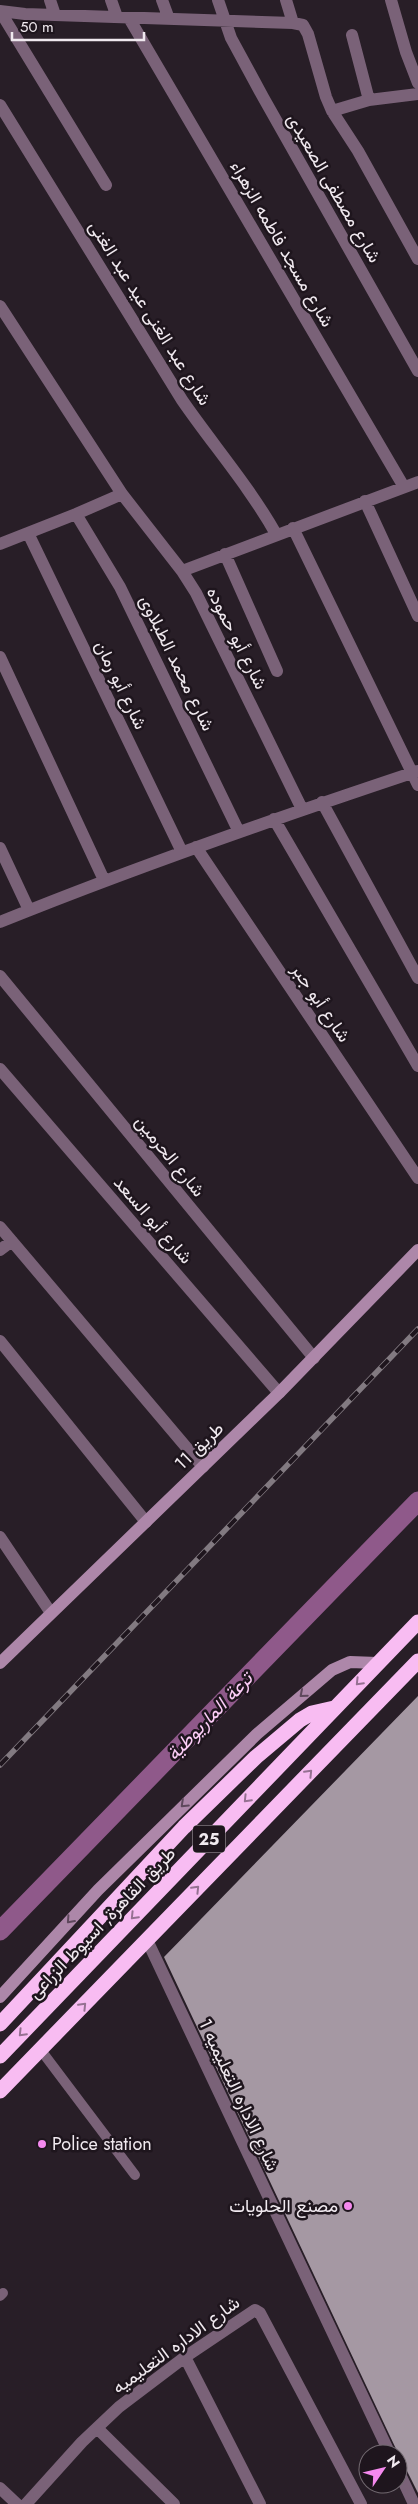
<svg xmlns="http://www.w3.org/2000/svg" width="418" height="2504" font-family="Jost,Vazirmatn,sans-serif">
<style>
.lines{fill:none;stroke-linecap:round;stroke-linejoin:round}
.canal{stroke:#8f598a;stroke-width:19}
.building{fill:#a598a3}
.lane{stroke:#7a6278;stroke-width:10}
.street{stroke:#7a6278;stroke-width:12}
.secondary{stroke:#ad87a9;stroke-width:12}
.highway{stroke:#f8bcf2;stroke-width:15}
.rail-casing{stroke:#827a81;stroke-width:5.5}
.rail{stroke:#1e151d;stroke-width:4;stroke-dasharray:11;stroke-linecap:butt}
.oneway{stroke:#967192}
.oneway2{stroke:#5e485c}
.poi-dot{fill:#f589ee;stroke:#1e151d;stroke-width:2}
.labels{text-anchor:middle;stroke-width:5;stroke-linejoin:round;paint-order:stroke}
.shield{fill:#1e151d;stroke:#b1a9b0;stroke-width:1}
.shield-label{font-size:16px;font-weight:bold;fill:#f0e9ef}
.street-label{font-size:18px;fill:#f0e9ef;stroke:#1e151d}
.poi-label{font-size:18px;fill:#f0e9ef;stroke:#1e151d;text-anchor:start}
.water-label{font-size:19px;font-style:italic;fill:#fccdf7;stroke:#1e151d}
</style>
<rect width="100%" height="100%" fill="#281e27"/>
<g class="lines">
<path class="canal" d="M0 1931 418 1501"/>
</g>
<path class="building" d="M418 1696V2493L405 2467 399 2462 397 2451 164 1957Z"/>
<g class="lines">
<path class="lane" d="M40 2049 135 2175
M0 2296 3 2293"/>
<path class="street" d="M50 0 55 15
M111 0 117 17
M162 0 169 19
M218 0 231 38 263 97 418 371
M286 0 293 23
M391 0 406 52 418 83
M0 11 25 14 293 23 303 25 308 34 326 97 332 111 358 151 418 259
M0 11 106 185
M129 18 404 487
M352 35 369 100
M0 105 182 400C213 445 249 486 276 534
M332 111 369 100 418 94
M0 306 122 494 182 571 196 593 302 809
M365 501 418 616
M76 514 120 587 239 832
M293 528 418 785
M28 533 182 852
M0 544 76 514 122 494
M225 554 277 671
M182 571 418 482
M0 657 104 880
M322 802 418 978
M274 819 418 1066
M196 847 418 1178
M0 848 29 910
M0 922C138 866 277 818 418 771
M0 976 314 1358
M0 1069 279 1393
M0 1227 203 1467
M0 1250 12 1241
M0 1341 146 1522
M0 1537 51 1613
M147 1940 390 2454
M185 2357 260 2504
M97 2428 174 2504
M398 2470 414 2504
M0 2488 17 2504
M26 2504 82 2442 119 2407 185 2357 255 2310 260 2313 361 2504"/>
<path class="secondary" d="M0 1663 279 1393 418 1250
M0 1997 98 1890 257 1734 332 1670 350 1662 377 1663"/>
<path class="highway" d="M0 2024 184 1827 256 1757 300 1720 312 1713 334 1708
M0 2056 418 1622
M0 2091 418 1661"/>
<g class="rail-casing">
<path id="rail" d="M0 1765 418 1329"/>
</g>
<use href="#rail" class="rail"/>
</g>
<defs><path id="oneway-chevron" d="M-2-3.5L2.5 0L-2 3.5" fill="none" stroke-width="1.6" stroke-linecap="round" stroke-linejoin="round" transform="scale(1.25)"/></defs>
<g class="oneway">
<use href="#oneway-chevron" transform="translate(359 1682) rotate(134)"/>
<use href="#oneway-chevron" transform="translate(309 1773) rotate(-46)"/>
<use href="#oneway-chevron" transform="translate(247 1799) rotate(134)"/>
<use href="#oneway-chevron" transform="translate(196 1889) rotate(-46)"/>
<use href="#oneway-chevron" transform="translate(134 1916) rotate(134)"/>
<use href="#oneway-chevron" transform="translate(83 2006) rotate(-46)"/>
<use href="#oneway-chevron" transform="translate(22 2033) rotate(134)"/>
</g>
<g class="oneway2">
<use href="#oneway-chevron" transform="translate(303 1694) rotate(139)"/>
<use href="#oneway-chevron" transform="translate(184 1804) rotate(137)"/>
<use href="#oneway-chevron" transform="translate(70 1920) rotate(132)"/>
</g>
<g class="poi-dot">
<circle cx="42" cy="2144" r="5"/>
<circle cx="348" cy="2206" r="5"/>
</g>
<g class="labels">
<rect class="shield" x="193" y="1825.5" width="32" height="27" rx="4"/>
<g class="shield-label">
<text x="209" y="1845">25</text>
</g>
<g class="street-label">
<text transform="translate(334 188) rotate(60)" y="6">شارع مصطفى الصعيدى</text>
<text transform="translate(282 244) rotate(60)" y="6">شارع مسجد فاطمه الزهراء</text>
<text transform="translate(150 313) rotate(58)" y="6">شارع عبد الغنى عيد عبد الغنى</text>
<text transform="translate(237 638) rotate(63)" y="6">شارع أبو حموده</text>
<text transform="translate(177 663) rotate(64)" y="6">شارع محمد الطبلاوى</text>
<text transform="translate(121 685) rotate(64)" y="6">شارع أبو رمان</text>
<text transform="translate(321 1003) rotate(56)" y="6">شارع أبو جبر</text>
<text transform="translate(170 1156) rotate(51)" y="6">شارع الحرمين</text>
<text transform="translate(153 1220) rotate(49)" y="6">شارع أبو السعد</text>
<text transform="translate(199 1446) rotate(-44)" y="6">طريق 11</text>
<text transform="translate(102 1923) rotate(-46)" y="6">طريق القاهرة, اسيوط الزراعى</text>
<text transform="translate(239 2095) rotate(65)" y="6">شارع الاداره التعليميه 1</text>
<text transform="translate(176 2345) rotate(-36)" y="6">شارع الاداره التعليميه</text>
</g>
<g class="poi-label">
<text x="52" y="2150">Police station</text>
<text x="338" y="2212" text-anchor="end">مصنع الحلويات</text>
</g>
<g class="water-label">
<text transform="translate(209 1716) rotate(-46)" y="7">ترعة الماريوطية</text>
</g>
</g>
<g transform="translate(383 2469) rotate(55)"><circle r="24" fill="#1e151d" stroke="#726a71"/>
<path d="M0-4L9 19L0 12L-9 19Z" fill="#f589ee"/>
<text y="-8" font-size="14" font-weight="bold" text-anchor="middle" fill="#f0e9ef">N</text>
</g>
<path d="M12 32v8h132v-8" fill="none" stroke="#f0e9ef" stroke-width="2.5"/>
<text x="20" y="32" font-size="15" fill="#f0e9ef" stroke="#1e151d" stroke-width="4" paint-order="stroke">50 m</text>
</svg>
